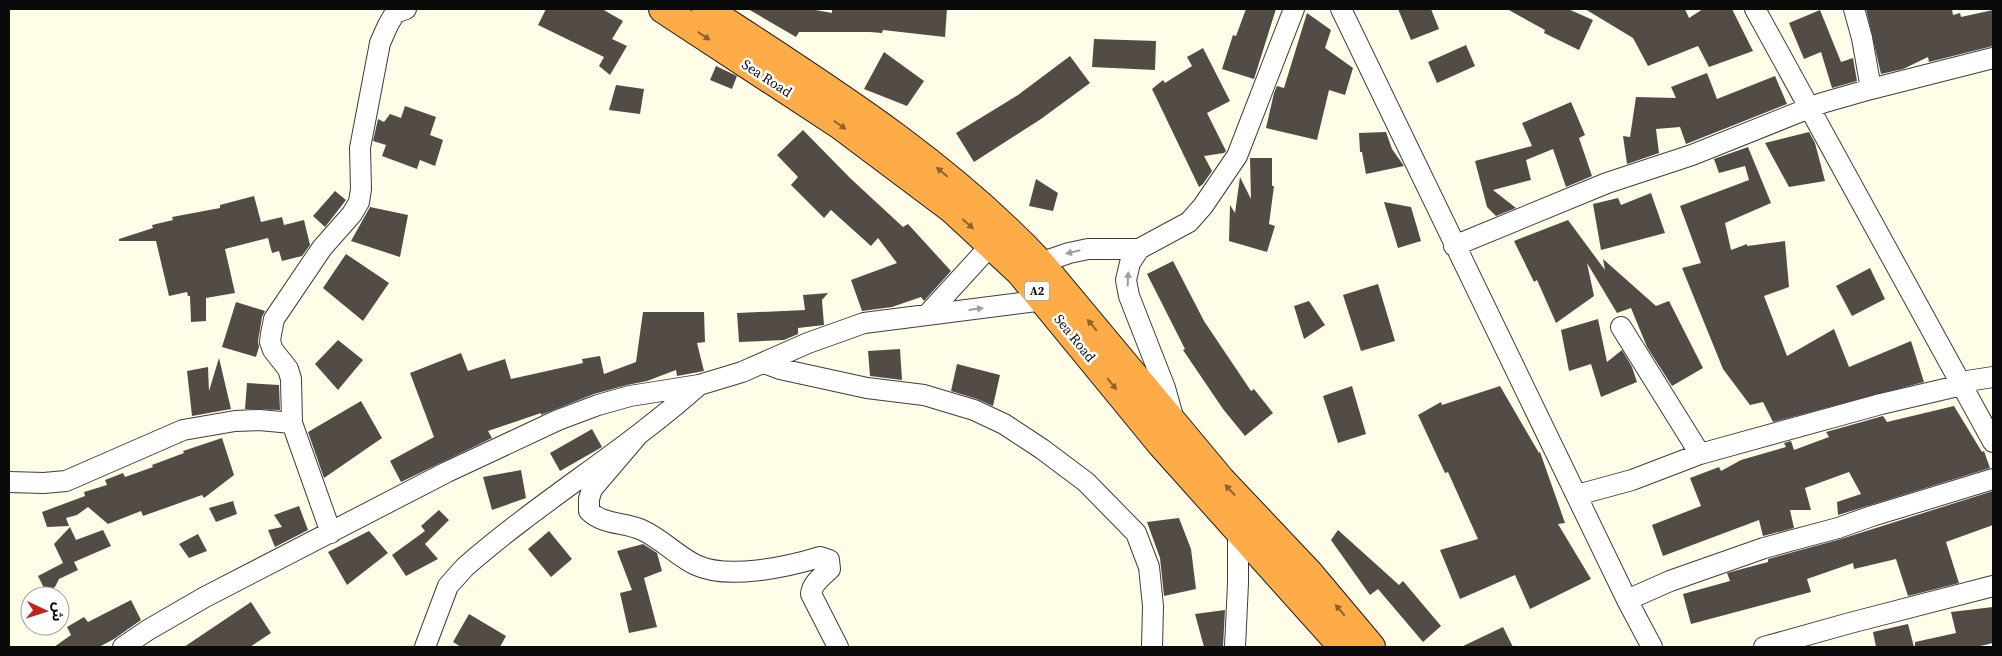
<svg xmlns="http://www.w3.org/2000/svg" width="2002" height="656" font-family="'Source Serif 4','Noto Sans Arabic',serif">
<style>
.building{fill:#534c46}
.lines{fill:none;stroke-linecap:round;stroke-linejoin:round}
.minor-casing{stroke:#3d3d3d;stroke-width:22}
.highway-casing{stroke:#1b1b1b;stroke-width:30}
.minor{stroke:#fff;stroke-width:20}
.highway{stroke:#fdac48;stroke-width:28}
.oneway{fill:#90632c}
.oneway2{fill:#9d9d9d}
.labels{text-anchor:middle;stroke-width:5;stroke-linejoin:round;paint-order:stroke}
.shield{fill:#fff;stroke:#545454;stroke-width:1}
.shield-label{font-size:12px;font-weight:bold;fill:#0a0a0a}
.street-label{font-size:14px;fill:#0a0a0a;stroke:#fff}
</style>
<rect width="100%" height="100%" fill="#fffde7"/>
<path class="building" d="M546 9H602L623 21 612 39 627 46 610 75 599 66 604 57 538 25Z
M748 9H810L832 13V9H947L945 37 883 30 882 33 870 32H799L796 37Z
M1246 9H1276L1254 79 1222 69 1233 35 1236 36Z
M1398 9H1431L1439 29 1411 40Z
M1507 9H1568L1593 20 1579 50 1544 33 1545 30Z
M1585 9H1685L1689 18 1703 9H1732L1753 51 1709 67 1698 46 1648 66 1633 38Z
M1866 9H1952L1953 15 1960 13 1961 17 1993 10V46L1929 62 1928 57 1903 69 1881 74Z
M1820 10 1841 62 1853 58 1857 81 1832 88 1821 52 1804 59 1789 23Z
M1307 13 1331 30 1325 48 1353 68 1345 95 1329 90 1317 140 1266 128 1274 93 1277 86 1284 88Z
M1094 39 1156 41 1155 70 1092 67Z
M1466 45 1475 66 1437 83 1428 62Z
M1203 48 1230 101 1207 113 1226 151 1224 153 1204 156 1212 171 1203 184 1199 187 1152 89 1163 80 1165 83 1192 66 1187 57Z
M884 52 924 81 907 106 864 89Z
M1070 56 1090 83 1041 119 974 162 956 133 1018 95Z
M716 66 737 76 732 89 710 80Z
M1707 73 1717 99 1775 76 1787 104 1686 144 1680 127 1656 129 1659 153 1627 164 1623 136 1630 137 1636 97 1676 98 1671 87Z
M616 85 644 89 640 114 609 110Z
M1571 102 1585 135 1579 138 1592 176 1566 187 1553 149 1526 160 1531 180 1493 190 1516 208 1496 216 1487 207 1475 161 1532 146 1522 123Z
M405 106 436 117 430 135 443 140 435 166 420 160 417 169 382 156 386 145 373 141 378 119 384 122 390 114 401 118Z
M803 130 850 178 903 227 908 224 951 271 924 301 921 297 892 307 862 311 851 280 897 263 878 238 871 246 831 210 824 218 791 185 798 177 777 155Z
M1386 132 1392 149 1404 166 1366 174 1362 152H1360L1359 133Z
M1809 132 1815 143 1825 181 1789 187 1765 143Z
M1748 147 1771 203 1725 223 1731 250 1747 244V246L1785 241 1789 287 1764 296 1787 356 1834 329 1849 367 1911 341 1924 382 1773 422 1763 402 1750 405 1723 369 1682 268 1701 263 1680 206 1749 180 1745 166 1719 173 1714 159Z
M1250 158H1272V186H1274L1269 224 1275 226 1267 252 1229 241 1230 205 1235 213 1240 177 1251 199Z
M1036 179 1058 193 1053 211 1029 206Z
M335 191 346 200 325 227 313 216Z
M1651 193 1665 233 1601 250 1593 204 1618 198 1621 205Z
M254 196 261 222 282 217 284 225 304 220 310 245 302 256 282 261 279 251 272 253 268 238 225 249 235 293 206 298V321L191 322 190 296H188L187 292 169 296 156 241H119V239L153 228 152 225 173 220 172 217 220 208V205Z
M1384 202 1411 207 1421 241 1398 248Z
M370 207 408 215 400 257 351 241Z
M1568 220 1605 270 1603 259 1656 306 1669 301 1703 368 1672 386 1647 347 1631 308 1617 313 1587 263 1594 296 1556 323 1537 280 1534 282 1514 241Z
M346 254 389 283 363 321 323 288Z
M1173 261 1204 321 1251 391 1254 389 1273 413 1245 436 1223 409 1183 350 1185 349 1147 274Z
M1870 268 1885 299 1852 316 1836 286Z
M1378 284 1395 341 1361 351 1343 295Z
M828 293 822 300 824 325 798 328V334L784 340 739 342 737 313 805 310 803 295Z
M1309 301 1325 325 1304 339 1294 306Z
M236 302 265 311 262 317 258 341 259 347 256 357 222 347Z
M643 312H704L705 342 697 343 704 371 677 376 676 370 647 381 627 385 594 394 541 415V413L488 431 492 438 401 482 390 461 434 437 410 373 461 353 468 371 505 359 511 379 583 363 582 359 600 356 604 374 636 362Z
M1598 319 1607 362 1622 350 1632 367 1637 382 1601 397 1591 364 1569 371 1561 330Z
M338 340 363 360 338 390 315 364Z
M900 349 902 380 870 376 868 351Z
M219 358 231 409 192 416 187 371 208 367 209 391Z
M957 364 1000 375 993 406 977 399 951 391Z
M247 383 279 385 280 410 245 409Z
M1352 386 1366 434 1338 443 1323 396Z
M1500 386 1539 453 1540 452 1565 523 1558 524 1591 579 1530 609 1515 575 1460 599 1440 550 1478 539 1448 472 1445 473 1418 415 1441 402 1442 405Z
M361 401 382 438 324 478 308 432Z
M1954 406 1982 452 1984 451 1990 468 1838 515 1837 502 1861 494 1849 472 1805 488 1811 510H1790L1794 528 1763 536 1759 520 1663 556 1652 525 1701 506 1690 478 1719 467 1721 471 1741 460 1786 447 1784 443 1791 441 1794 450 1829 437 1826 432 1883 416 1887 422Z
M592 429 602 447 560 471 550 453Z
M222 438 234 475 204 498 202 495 143 516 141 511 108 524 88 507 77 515 66 518 69 526 47 527 42 512 85 496 84 492 107 485 105 480 123 473 125 477 153 467 152 465 184 453 183 451Z
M521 470 526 498 492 510 483 477Z
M1993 491V525L1946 542 1959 583 1908 596 1896 559 1854 569 1853 563 1807 579 1811 592 1691 624 1683 594 1730 581 1727 573 1768 562V559L1841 539Z
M233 501 237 514 216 522 209 508Z
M299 506 308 530 275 547 268 530 282 527 274 515Z
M439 510 449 520 425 544 438 559 406 576 392 555 425 531 421 526Z
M1179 518 1191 549 1196 589 1164 596 1160 558 1147 522Z
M70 527 76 540 103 530 111 546 74 562 78 570 59 579 55 587 46 592 38 576 63 563 54 544Z
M1338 530 1399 585 1403 581 1441 626 1423 642 1378 589 1370 595 1331 540Z
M369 531 388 553 347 585 328 552Z
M549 531 572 559 551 577 528 549Z
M198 534 207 551 189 558 179 544Z
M643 544 657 553 662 571 644 578 657 627 629 633 620 593 632 590 617 551Z
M131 600 141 620 114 639 99 647H54L71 635 67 627 84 617 88 622Z
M251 602 271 633 250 647H184Z
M1993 607V643L1976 647H1915V642L1956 633 1951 612Z
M1225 610 1223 647H1204L1195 614Z
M469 614 506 636 500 647H461L453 642Z
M1908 624 1914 647H1876L1873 632Z
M1503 627 1513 647H1461Z"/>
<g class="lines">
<g class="minor-casing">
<path id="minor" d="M1341 9 1627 600 1652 647
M1755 9 1993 442
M1854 9 1862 38 1871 89
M1454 246 1607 183 1692 155 1822 103 1871 89 1993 58
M1139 249 1130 263 1126 280 1129 296 1165 388 1174 420
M1040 263 1069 253 1088 249H1139L1189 222 1203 206 1237 156 1294 9
M927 315 991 245
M1621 327 1700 454
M764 363 780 369 867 388 924 395 974 410 1004 424 1042 449 1086 482 1136 533 1149 567 1153 606 1152 647
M638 435 592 489 589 499V511C603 525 625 522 642 530 662 539 677 556 696 565 728 580 787 567 820 557L829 560 830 569C823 576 812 583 811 594L838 647
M9 482 44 483 66 481 183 430 235 421 259 420 292 423
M1577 495 1632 480 1700 454 1881 404 1962 385 1967 381 1993 377
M331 533 292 423 291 379 288 369 273 350 270 342 271 334 274 319 322 248 352 214 359 202 361 189 360 148 380 43 388 25 395 13 406 9
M1627 600 1670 581 1764 548 1838 528 1872 516 1993 479
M123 647 148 630 205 597 447 472 558 420 598 405 630 396 699 385 742 372 808 343 864 323 1044 300
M425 647 448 586 465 567C539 502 625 451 699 385
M1235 647 1238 583V531
M1764 647 1850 623 1993 586"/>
</g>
<g class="highway-casing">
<path id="highway" d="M663 9 840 125 952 209 1020 272 1162 445 1343 647
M706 9C824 86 943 160 1040 263L1221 480 1308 572 1371 647"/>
</g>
<use href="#minor" class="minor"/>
<use href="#highway" class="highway"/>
</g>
<defs><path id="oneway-solid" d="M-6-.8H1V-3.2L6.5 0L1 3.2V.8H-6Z" transform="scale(1.25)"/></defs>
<g class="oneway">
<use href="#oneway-solid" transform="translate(704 36) rotate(34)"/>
<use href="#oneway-solid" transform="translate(840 125) rotate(35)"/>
<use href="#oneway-solid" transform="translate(942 172) rotate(-140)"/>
<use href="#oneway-solid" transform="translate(968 224) rotate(42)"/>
<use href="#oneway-solid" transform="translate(1092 325) rotate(-130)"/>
<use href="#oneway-solid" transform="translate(1112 384) rotate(51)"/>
<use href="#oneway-solid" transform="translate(1230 490) rotate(-133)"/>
<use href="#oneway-solid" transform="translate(1340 610) rotate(-130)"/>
</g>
<g class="oneway2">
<use href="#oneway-solid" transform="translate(1073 252) rotate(167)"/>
<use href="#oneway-solid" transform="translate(1128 279) rotate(-87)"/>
<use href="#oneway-solid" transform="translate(976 309) rotate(-7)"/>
</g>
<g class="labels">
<rect class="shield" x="1024.5" y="281.5" width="25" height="19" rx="4"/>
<g class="shield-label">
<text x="1037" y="295">A2</text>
</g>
<g class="street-label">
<text transform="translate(767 78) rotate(33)" y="5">Sea Road</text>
<text transform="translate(1075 338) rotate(51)" y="5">Sea Road</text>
</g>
</g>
<rect width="2002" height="656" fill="none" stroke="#0a0a0a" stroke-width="20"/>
<g transform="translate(45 611) rotate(94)"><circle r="24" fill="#ffffff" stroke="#9d9d9d"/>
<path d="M0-4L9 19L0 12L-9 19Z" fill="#c0241c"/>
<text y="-8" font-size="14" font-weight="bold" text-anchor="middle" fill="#0a0a0a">ش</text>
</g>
</svg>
